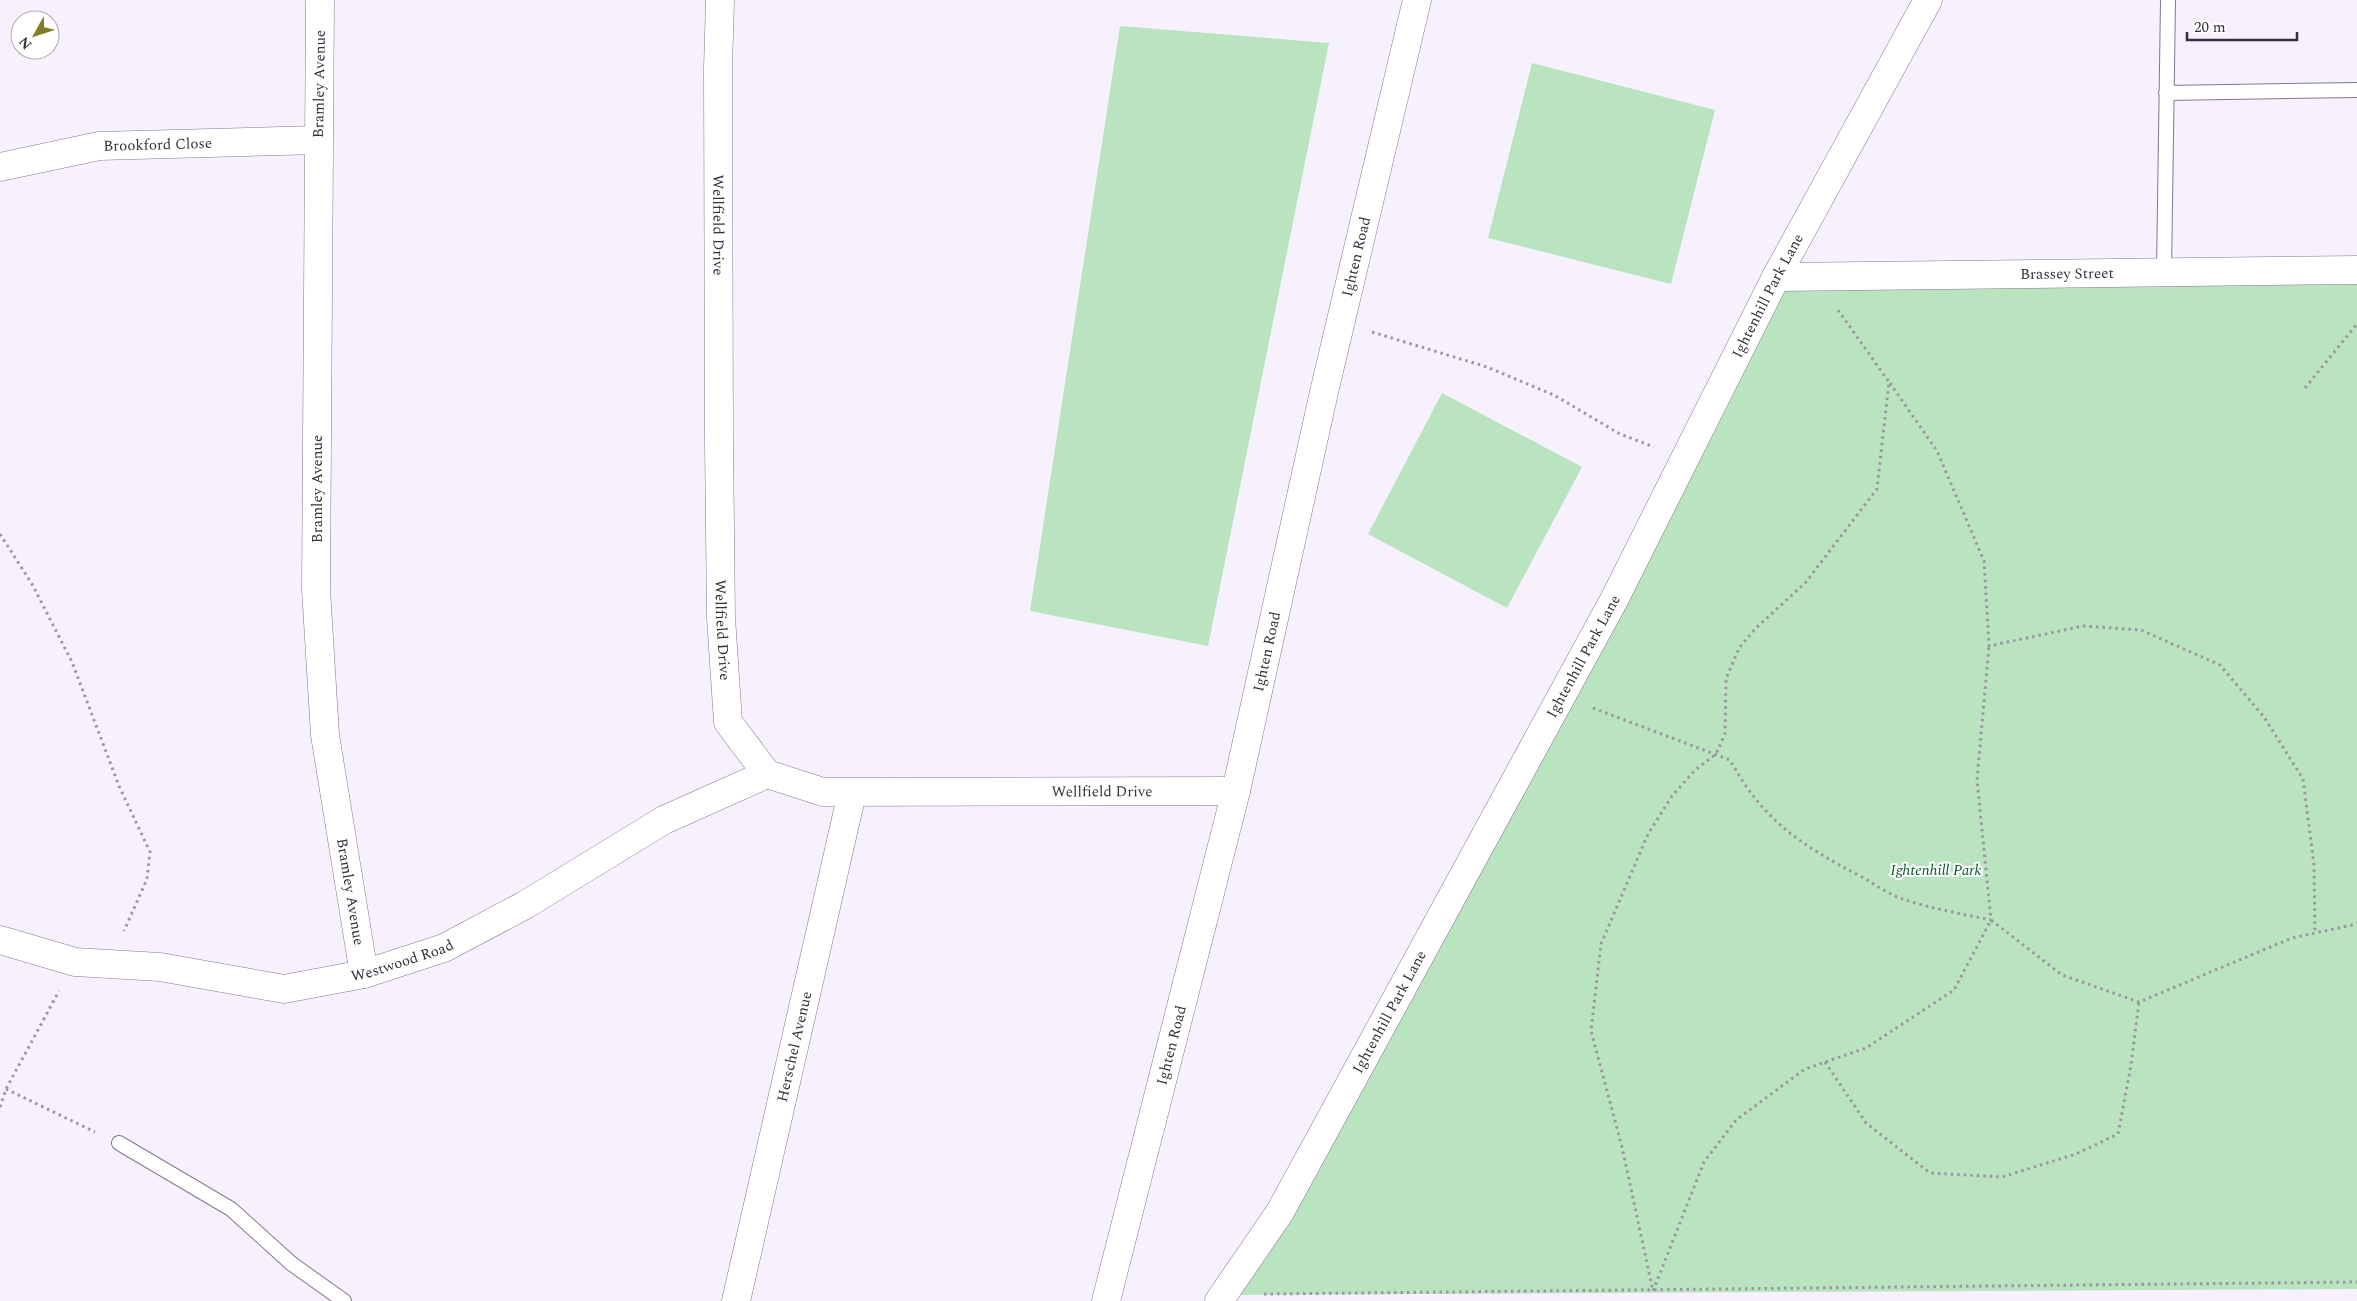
<svg xmlns="http://www.w3.org/2000/svg" width="2357" height="1301" font-family="Spectral,serif">
<style>
.green{fill:#bae3c0}
.lines{fill:none;stroke-linecap:round;stroke-linejoin:round}
.service-casing{stroke:#847691;stroke-width:16}
.minor-casing{stroke:#847691;stroke-width:29}
.path{stroke:#9c96a2;stroke-width:3;stroke-dasharray:2.5 4;stroke-linecap:butt}
.service{stroke:#fff;stroke-width:14}
.minor{stroke:#fff;stroke-width:28}
.labels{text-anchor:middle;stroke-width:4;stroke-linejoin:round;paint-order:stroke}
.street-label{font-size:15px;fill:#36303c;stroke:#fff}
.park-label{font-size:15px;font-style:italic;fill:#065625;stroke:#fff}
</style>
<rect width="100%" height="100%" fill="#f7f1fe"/>
<path class="green" d="M1120 26 1329 43 1208 646 1030 611Z
M1532 63 1715 110 1671 284 1488 238Z
M2357 270V1289L1231 1295 1776 277Z
M1442 393 1582 467 1507 608 1368 534Z"/>
<g class="lines">
<g class="service-casing">
<path id="service" d="M2166 93 2357 90
M2164 272 2168 0
M119 1143 231 1209 292 1264 344 1301"/>
</g>
<g class="minor-casing">
<g id="minor">
<path id="s1" d="M320 0 316 589 325 735 364 974"/>
<path id="s2" d="M720 0 718 69 719 442 721 618 728 722 767 774 823 792 1236 791"/>
<path id="s3" d="M0 167 99 146 318 140"/>
<path id="s4" d="M1776 277 2357 270"/>
<path id="s5" d="M0 940 75 962 160 967 284 989 364 974 444 948 525 905 664 820 767 774"/>
<path id="s6" d="M736 1301 852 793"/>
<path id="s7" d="M1106 1301 1236 791 1324 392 1417 0"/>
<path id="s8" d="M1219 1301 1280 1212 1615 598 1776 277 1928 0"/>
</g>
</g>
<path class="path" d="M1838 310 1889 382 1877 489 1806 582 1756 628 1739 648 1726 679 1725 734 1716 754 1695 770 1672 796 1648 834 1601 944 1591 1031 1622 1147 1653 1291 1704 1162 1736 1120 1805 1069 1866 1048 1954 990 1991 920 2062 975 2139 1002 2292 938 2357 924
M1372 332 1487 367 1554 395 1620 434 1654 447
M1890 383 1937 451 1984 561 1989 646 2083 626 2141 630 2220 665 2264 717 2303 779 2314 865 2315 933
M2305 388 2357 324
M0 534 32 584 72 662 119 786 150 852 147 879 124 931
M1593 708 1730 760C1764 822 1801 845 1862 877 1876 885 1891 896 1906 900 1933 909 1963 914 1991 920L1977 780 1989 646
M1825 1062 1866 1123 1930 1173 2002 1177 2076 1154 2118 1134 2131 1065 2139 1002
M6 1089 95 1132
M0 1107 6 1089 59 991
M1264 1294 2357 1282"/>
<use href="#service" class="service"/>
<use href="#minor" class="minor"/>
</g>
<g class="labels">
<g class="street-label">
<text transform="translate(319 84) rotate(-89)" y="5">Bramley Avenue</text>
<text dy="5" stroke="none"><textPath href="#s3" startOffset="160">Brookford Close</textPath></text>
<text dy="5" stroke="none"><textPath href="#s2" startOffset="225">Wellfield Drive</textPath></text>
<text dy="5" stroke="none"><textPath href="#s7" startOffset="1074">Ighten Road</textPath></text>
<text dy="5" stroke="none"><textPath href="#s4" startOffset="291">Brassey Street</textPath></text>
<text dy="5" stroke="none"><textPath href="#s8" startOffset="1146">Ightenhill Park Lane</textPath></text>
<text transform="translate(317 489) rotate(-90)" y="5">Bramley Avenue</text>
<text dy="5" stroke="none"><textPath href="#s2" startOffset="630">Wellfield Drive</textPath></text>
<text dy="5" stroke="none"><textPath href="#s7" startOffset="669">Ighten Road</textPath></text>
<text dy="5" stroke="none"><textPath href="#s8" startOffset="741">Ightenhill Park Lane</textPath></text>
<text dy="5" stroke="none"><textPath href="#s2" startOffset="1125">Wellfield Drive</textPath></text>
<text dy="5" stroke="none"><textPath href="#s1" startOffset="894">Bramley Avenue</textPath></text>
<text dy="5" stroke="none"><textPath href="#s5" startOffset="411">Westwood Road</textPath></text>
<text dy="5" stroke="none"><textPath href="#s8" startOffset="336">Ightenhill Park Lane</textPath></text>
<text dy="5" stroke="none"><textPath href="#s7" startOffset="264">Ighten Road</textPath></text>
<text dy="5" stroke="none"><textPath href="#s6" startOffset="261">Herschel Avenue</textPath></text>
</g>
<g class="park-label">
<text x="1936" y="875">Ightenhill Park</text>
</g>
</g>
<g transform="translate(35 35) rotate(230)"><circle r="24" fill="#ffffff" stroke="#afacb1"/>
<path d="M0-4L9 19L0 12L-9 19Z" fill="#827e25"/>
<text y="-8" font-size="14" font-weight="bold" text-anchor="middle" fill="#36303c">N</text>
</g>
<path d="M2187 32v8h110v-8" fill="none" stroke="#36303c" stroke-width="2.5"/>
<text x="2194" y="32" font-size="15" fill="#36303c" stroke="#ffffff" stroke-width="4" paint-order="stroke">20 m</text>
</svg>
